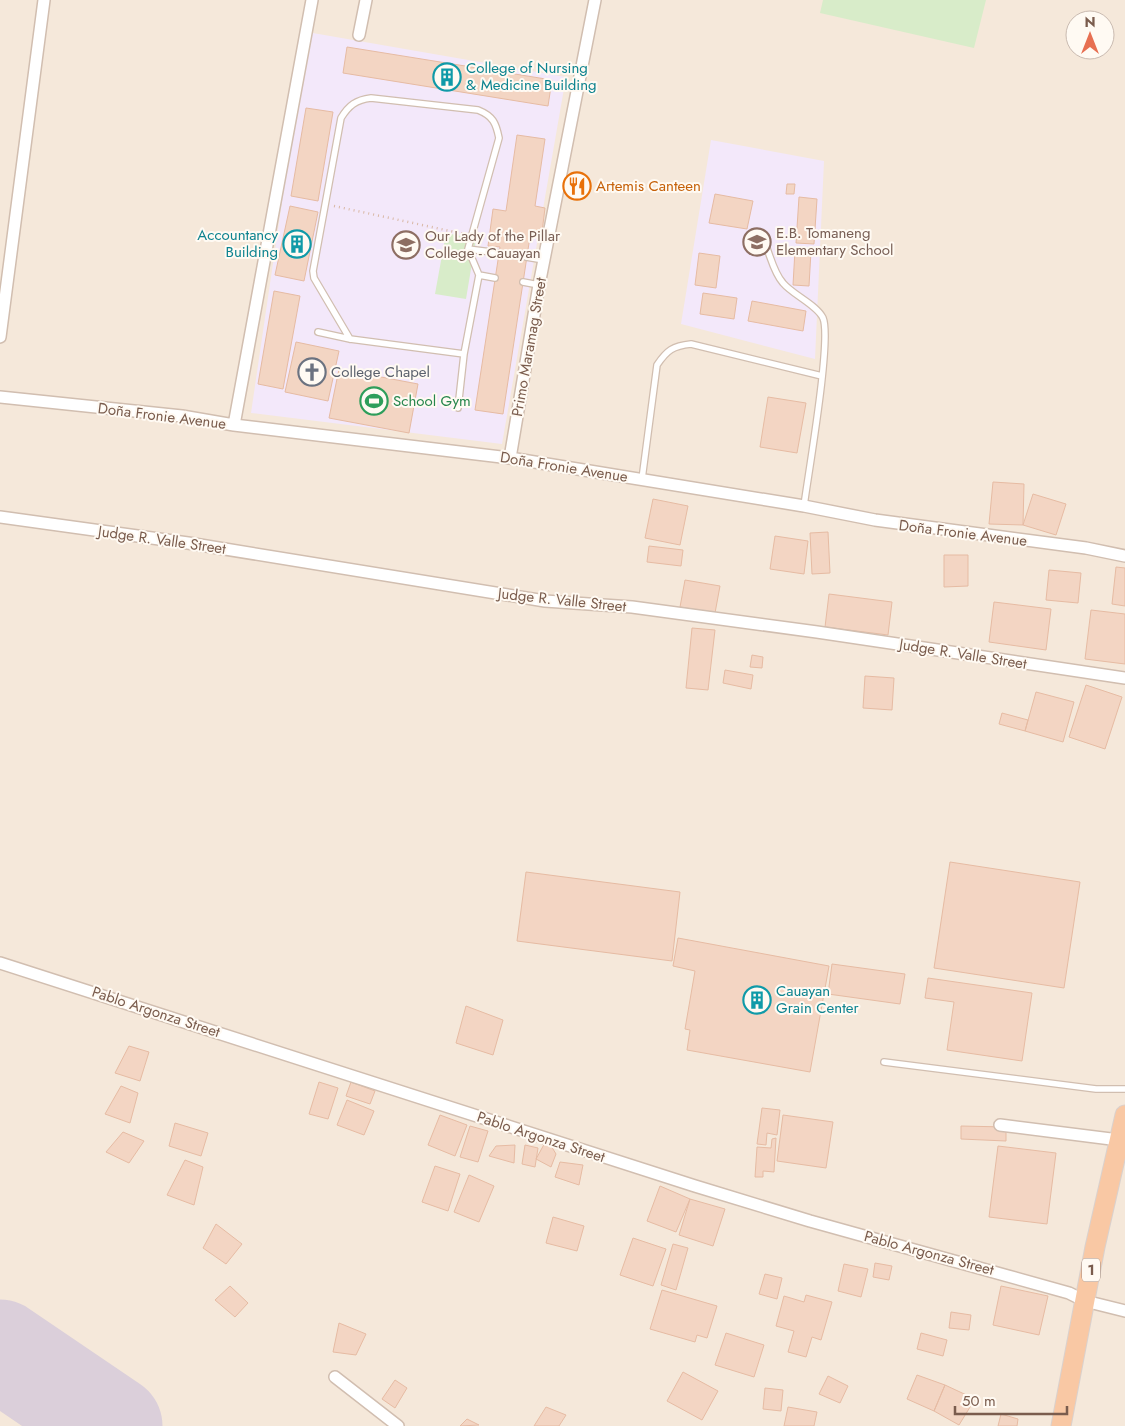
<svg xmlns="http://www.w3.org/2000/svg" width="1125" height="1426" font-family="Jost,sans-serif">
<style>
.residential{fill:#f5e8da;fill-rule:evenodd}
.education{fill:#f3e8fa}
.green{fill:#d8ecc9}
.lines{fill:none;stroke-linecap:round;stroke-linejoin:round}
.runway{stroke:#dbcfda;stroke-width:101}
.building{fill:#f3d5c3;stroke:#e6bba3}
.service-casing{stroke:#d1beb0;stroke-width:8}
.minor-casing{stroke:#d1beb0;stroke-width:14}
.trunk-casing{stroke:#dad1cd;stroke-width:21}
.path{stroke:#d9b8a5;stroke-width:2.5;stroke-dasharray:1 4;stroke-linecap:butt}
.service{stroke:#fff;stroke-width:5.5}
.minor{stroke:#fff;stroke-width:11}
.trunk{stroke:#f9c8a4;stroke-width:19}
.labels{text-anchor:middle;stroke-width:4;stroke-linejoin:round;paint-order:stroke}
.shield{fill:#fffaf3;stroke:#a28b7f;stroke-width:1}
.shield-label{font-size:14px;font-weight:bold;fill:#7a5c4d}
.culture-label{font-size:15px;fill:#0d838f;stroke:#fffaf3;text-anchor:start}
.food-label{font-size:15px;fill:#c56008;stroke:#fffaf3;text-anchor:start}
.education-label{font-size:15px;fill:#785e54;stroke:#fffaf3;text-anchor:start}
.street-label{font-size:15px;fill:#7a5c4d;stroke:#fffaf3}
.worship-label{font-size:15px;fill:#5b616d;stroke:#fffaf3;text-anchor:start}
.leisure-label{font-size:15px;fill:#27864d;stroke:#fffaf3;text-anchor:start}
</style>
<rect width="100%" height="100%" fill="#fdf6ec"/>
<path class="residential" d="M0 0H1125V1426H0ZM1075 20H1105V50H1075Z"/>
<path class="education" d="M307 32 566 77 502 444 251 413Z
M711 140 824 161 815 359 681 324Z"/>
<path class="green" d="M823 0H986L974 48 820 13Z
M446 233 476 239 466 299 435 294Z"/>
<g class="lines">
<path class="runway" d="M0 1350 112 1426"/>
</g>
<path class="building" d="M347 47 552 80 548 106 343 73Z
M306 108 333 112 318 201 291 196Z
M517 135 545 139 535 206 545 208 542 232 531 230 503 414 475 410 500 247 488 246 493 209 506 211Z
M787 184H795L794 194H786Z
M715 194 753 201 747 229 709 223Z
M799 197 817 199 814 244 796 243Z
M290 206 318 212 304 281 275 275Z
M795 250 811 251 809 286 793 285Z
M699 253 720 256 716 288 695 285Z
M274 291 300 296 283 389 258 384Z
M703 293 737 298 734 319 700 314Z
M752 301 806 311 803 331 748 321Z
M296 342 339 351 328 401 285 392Z
M339 369 418 384 409 433 329 418Z
M768 397 806 403 797 453 760 447Z
M993 482 1024 484 1023 525 989 524Z
M1033 494 1066 504 1056 535 1023 525Z
M653 499 688 506 680 545 645 538Z
M828 532 830 573 812 574 810 533Z
M775 536 808 541 804 574 770 569Z
M649 546 683 550 681 566 647 562Z
M944 555H968V586L944 587Z
M1116 567 1125 568V606L1112 604Z
M1049 570 1081 573 1078 603 1046 600Z
M685 580 720 586 715 613 680 607Z
M829 594 892 602 888 635 825 627Z
M994 602 1051 609 1046 650 989 642Z
M1091 610 1125 614V664L1085 659Z
M692 628 715 630 708 690 686 688Z
M752 655 763 657 762 668 750 667Z
M725 670 753 675 751 689 723 683Z
M865 676 894 678 892 710 863 708Z
M1086 685 1122 697 1105 749 1069 737Z
M1036 692 1074 702 1063 742 1025 731Z
M1002 713 1028 720 1025 731 999 724Z
M950 862 1080 882 1064 988 934 968Z
M526 872 680 892 672 961 517 941Z
M678 938 829 966 810 1072 687 1050 690 1030 685 1029 695 971 673 966Z
M832 964 905 974 900 1004 828 994Z
M928 978 1032 993 1022 1061 947 1050 954 1002 925 998Z
M466 1006 503 1020 493 1055 456 1043Z
M129 1046 149 1052 140 1081 115 1073Z
M319 1082 338 1088 328 1119 309 1114Z
M351 1082 375 1091 370 1104 346 1096Z
M121 1086 138 1093 130 1123 105 1114Z
M347 1100 374 1111 364 1135 337 1125Z
M762 1108 780 1110 777 1135 767 1133 766 1145 757 1144Z
M440 1115 467 1125 455 1156 428 1145Z
M783 1115 833 1122 826 1168 777 1161Z
M175 1123 208 1133 201 1156 169 1146Z
M470 1126 488 1131 478 1162 460 1157Z
M961 1126 1006 1127V1141L961 1139Z
M123 1132 144 1141 129 1163 106 1152Z
M776 1138 774 1172 763 1171V1177H755L757 1147 771 1148 772 1139Z
M547 1139 556 1154 551 1167 536 1159Z
M515 1145 514 1163 489 1156 496 1146Z
M525 1145 538 1148 535 1167 522 1164Z
M998 1146 1056 1153 1047 1224 989 1217Z
M185 1160 203 1167 194 1205 167 1195Z
M560 1162 583 1165 579 1185 555 1177Z
M435 1166 460 1174 448 1211 422 1202Z
M469 1175 494 1186 479 1222 454 1212Z
M660 1186 690 1199 676 1232 647 1221Z
M690 1199 725 1209 713 1246 679 1235Z
M553 1217 584 1226 577 1251 546 1243Z
M216 1224 242 1244 226 1264 203 1248Z
M633 1238 666 1249 653 1286 620 1275Z
M673 1244 688 1248 676 1290 661 1285Z
M875 1263 892 1266 889 1280 873 1277Z
M844 1264 868 1269 861 1297 838 1291Z
M765 1274 782 1278 777 1299 759 1294Z
M230 1286 248 1303 235 1317 215 1300Z
M1001 1286 1048 1296 1039 1335 993 1325Z
M662 1290 717 1306 707 1338 697 1335 695 1342 650 1329Z
M806 1295 832 1302 821 1340 812 1337 806 1357 788 1352 794 1331 776 1326 784 1296 804 1302Z
M951 1312 971 1315 969 1330 949 1328Z
M339 1323 366 1334 356 1355 333 1352Z
M726 1333 764 1345 754 1377 715 1365Z
M921 1333 947 1340 943 1356 917 1349Z
M683 1372 718 1391 702 1420 667 1401Z
M917 1375 945 1385 934 1411 907 1399Z
M828 1376 848 1386 840 1403 819 1394Z
M395 1380 407 1388 395 1408 382 1399Z
M945 1385 975 1399 959 1425 934 1411Z
M765 1388 783 1390 781 1411 763 1409Z
M546 1407 566 1415 559 1426H534Z
M788 1407 817 1412 814 1426H784Z
M1001 1414 1018 1419 1017 1426H998Z
M467 1419 479 1425 460 1426Z"/>
<g class="lines">
<g class="service-casing">
<path id="service" d="M766 246C771 258 774 273 783 283 793 295 817 305 823 318 832 339 808 475 804 506
M468 249 499 253
M526 257 544 260
M479 275 495 278
M523 282 539 285
M318 332 350 339 464 354
M350 339 314 278 313 271 341 118C349 105 356 100 371 98L478 110C493 116 496 123 499 138L468 249 479 275 464 354 458 408
M642 479 657 365C667 350 673 346 691 344L822 376
M884 1062 1096 1089H1125"/>
</g>
<g class="minor-casing">
<path id="minor" d="M359 35 366 0
M0 337 44 0
M0 397 182 416 234 425 510 458 804 506 875 520 1086 548 1125 556
M234 425 312 0
M510 458 539 285 595 0
M0 517 188 543 545 601 632 607 817 632 1125 678
M0 963 695 1186 810 1221 1069 1293 1085 1301 1125 1311
M1000 1125 1119 1140
M335 1377 398 1426"/>
</g>
<g class="trunk-casing">
<path id="trunk" d="M1061 1426 1095 1247 1125 1115"/>
</g>
<path class="path" d="M334 206 464 234"/>
<use href="#service" class="service"/>
<use href="#minor" class="minor"/>
<use href="#trunk" class="trunk"/>
</g>
<defs>
<g id="building-ring" transform="scale(1.4375)"><circle r="9.5" fill="#fffaf3" stroke="#0f9aa8" stroke-width="1.5"/><path d="M-4-6H4V6H1V3H-1V6H-4ZM-2.5-4.3h1.7v1.8h-1.7ZM.8-4.3h1.7v1.8H.8ZM-2.5-1h1.7V.8h-1.7ZM.8-1h1.7V.8H.8Z" fill="#0f9aa8"/></g>
<g id="restaurant-ring" transform="scale(1.4375)"><circle r="9.5" fill="#fffaf3" stroke="#e8710a" stroke-width="1.5"/><path d="M-5-6h1v4h1v-4h1v4h1v-4h1v5L-1.5 .5V6h-2V.5L-5-1ZM5-6V6H3V1.5H1.5Q1.5-4 5-6Z" fill="#e8710a"/></g>
<g id="school-ring" transform="scale(1.4375)"><circle r="9.5" fill="#fffaf3" stroke="#8d6e63" stroke-width="1.5"/><path d="M0-5L7-2L0 1L-7-2ZM-4 1L0 2.5L4 1V4Q0 6-4 4Z" fill="#8d6e63"/></g>
<g id="university-ring" transform="scale(1.4375)"><circle r="9.5" fill="#fffaf3" stroke="#8d6e63" stroke-width="1.5"/><path d="M0-5L7-2L0 1L-7-2ZM-4 1L0 2.5L4 1V4Q0 6-4 4Z" fill="#8d6e63"/></g>
<g id="church-ring" transform="scale(1.4375)"><circle r="9.5" fill="#fffaf3" stroke="#6b7280" stroke-width="1.5"/><path d="M-1.2-6h2.4v3.5h3.3v2.4h-3.3V6h-2.4V-.1h-3.3v-2.4h3.3Z" fill="#6b7280"/></g>
<g id="stadium-ring" transform="scale(1.4375)"><circle r="9.5" fill="#fffaf3" stroke="#2e9e5b" stroke-width="1.5"/><path d="M0-5a6.5 5 0 1 0 0 10a6.5 5 0 1 0 0-10ZM-3.5-1.8h7v3.6h-7Z" fill="#2e9e5b"/></g>
</defs>
<g fill-rule="evenodd">
<use href="#building-ring" x="447" y="77"/>
<use href="#restaurant-ring" x="577" y="186"/>
<use href="#school-ring" x="757" y="242"/>
<use href="#building-ring" x="297" y="244"/>
<use href="#university-ring" x="406" y="245"/>
<use href="#church-ring" x="312" y="372"/>
<use href="#stadium-ring" x="374" y="401"/>
<use href="#building-ring" x="757" y="1000"/>
</g>
<g class="labels">
<rect class="shield" x="1082" y="1258.5" width="18" height="23" rx="4"/>
<g class="shield-label">
<text x="1091" y="1275">1</text>
</g>
<g class="culture-label">
<text x="466" y="73">College of Nursing<tspan x="466" dy="17">&amp; Medicine Building</tspan></text>
<text x="278" y="240" text-anchor="end">Accountancy<tspan x="278" dy="17">Building</tspan></text>
<text x="776" y="996">Cauayan<tspan x="776" dy="17">Grain Center</tspan></text>
</g>
<g class="food-label">
<text x="596" y="191">Artemis Canteen</text>
</g>
<g class="education-label">
<text x="776" y="238">E.B. Tomaneng<tspan x="776" dy="17">Elementary School</tspan></text>
<text x="425" y="241">Our Lady of the Pillar<tspan x="425" dy="17">College - Cauayan</tspan></text>
</g>
<g class="street-label">
<text transform="translate(529 347) rotate(-80)" y="5">Primo Maramag Street</text>
<text transform="translate(162 416) rotate(7)" y="5">Doña Fronie Avenue</text>
<text transform="translate(564 467) rotate(9)" y="5">Doña Fronie Avenue</text>
<text transform="translate(963 533) rotate(7)" y="5">Doña Fronie Avenue</text>
<text transform="translate(162 540) rotate(8)" y="5">Judge R. Valle Street</text>
<text transform="translate(562 600) rotate(6)" y="5">Judge R. Valle Street</text>
<text transform="translate(963 654) rotate(9)" y="5">Judge R. Valle Street</text>
<text transform="translate(156 1012) rotate(18)" y="5">Pablo Argonza Street</text>
<text transform="translate(541 1137) rotate(18)" y="5">Pablo Argonza Street</text>
<text transform="translate(929 1253) rotate(15)" y="5">Pablo Argonza Street</text>
</g>
<g class="worship-label">
<text x="331" y="377">College Chapel</text>
</g>
<g class="leisure-label">
<text x="393" y="406">School Gym</text>
</g>
</g>
<g transform="translate(1090 35)"><circle r="24" fill="#fffaf3" stroke="#cabbb1"/>
<path d="M0-4L9 19L0 12L-9 19Z" fill="#e76f51"/>
<text y="-8" font-size="14" font-weight="bold" text-anchor="middle" fill="#7a5c4d">N</text>
</g>
<path d="M955 1406v8h112v-8" fill="none" stroke="#7a5c4d" stroke-width="2.5"/>
<text x="962" y="1406" font-size="15" fill="#7a5c4d" stroke="#fffaf3" stroke-width="4" paint-order="stroke">50 m</text>
</svg>
